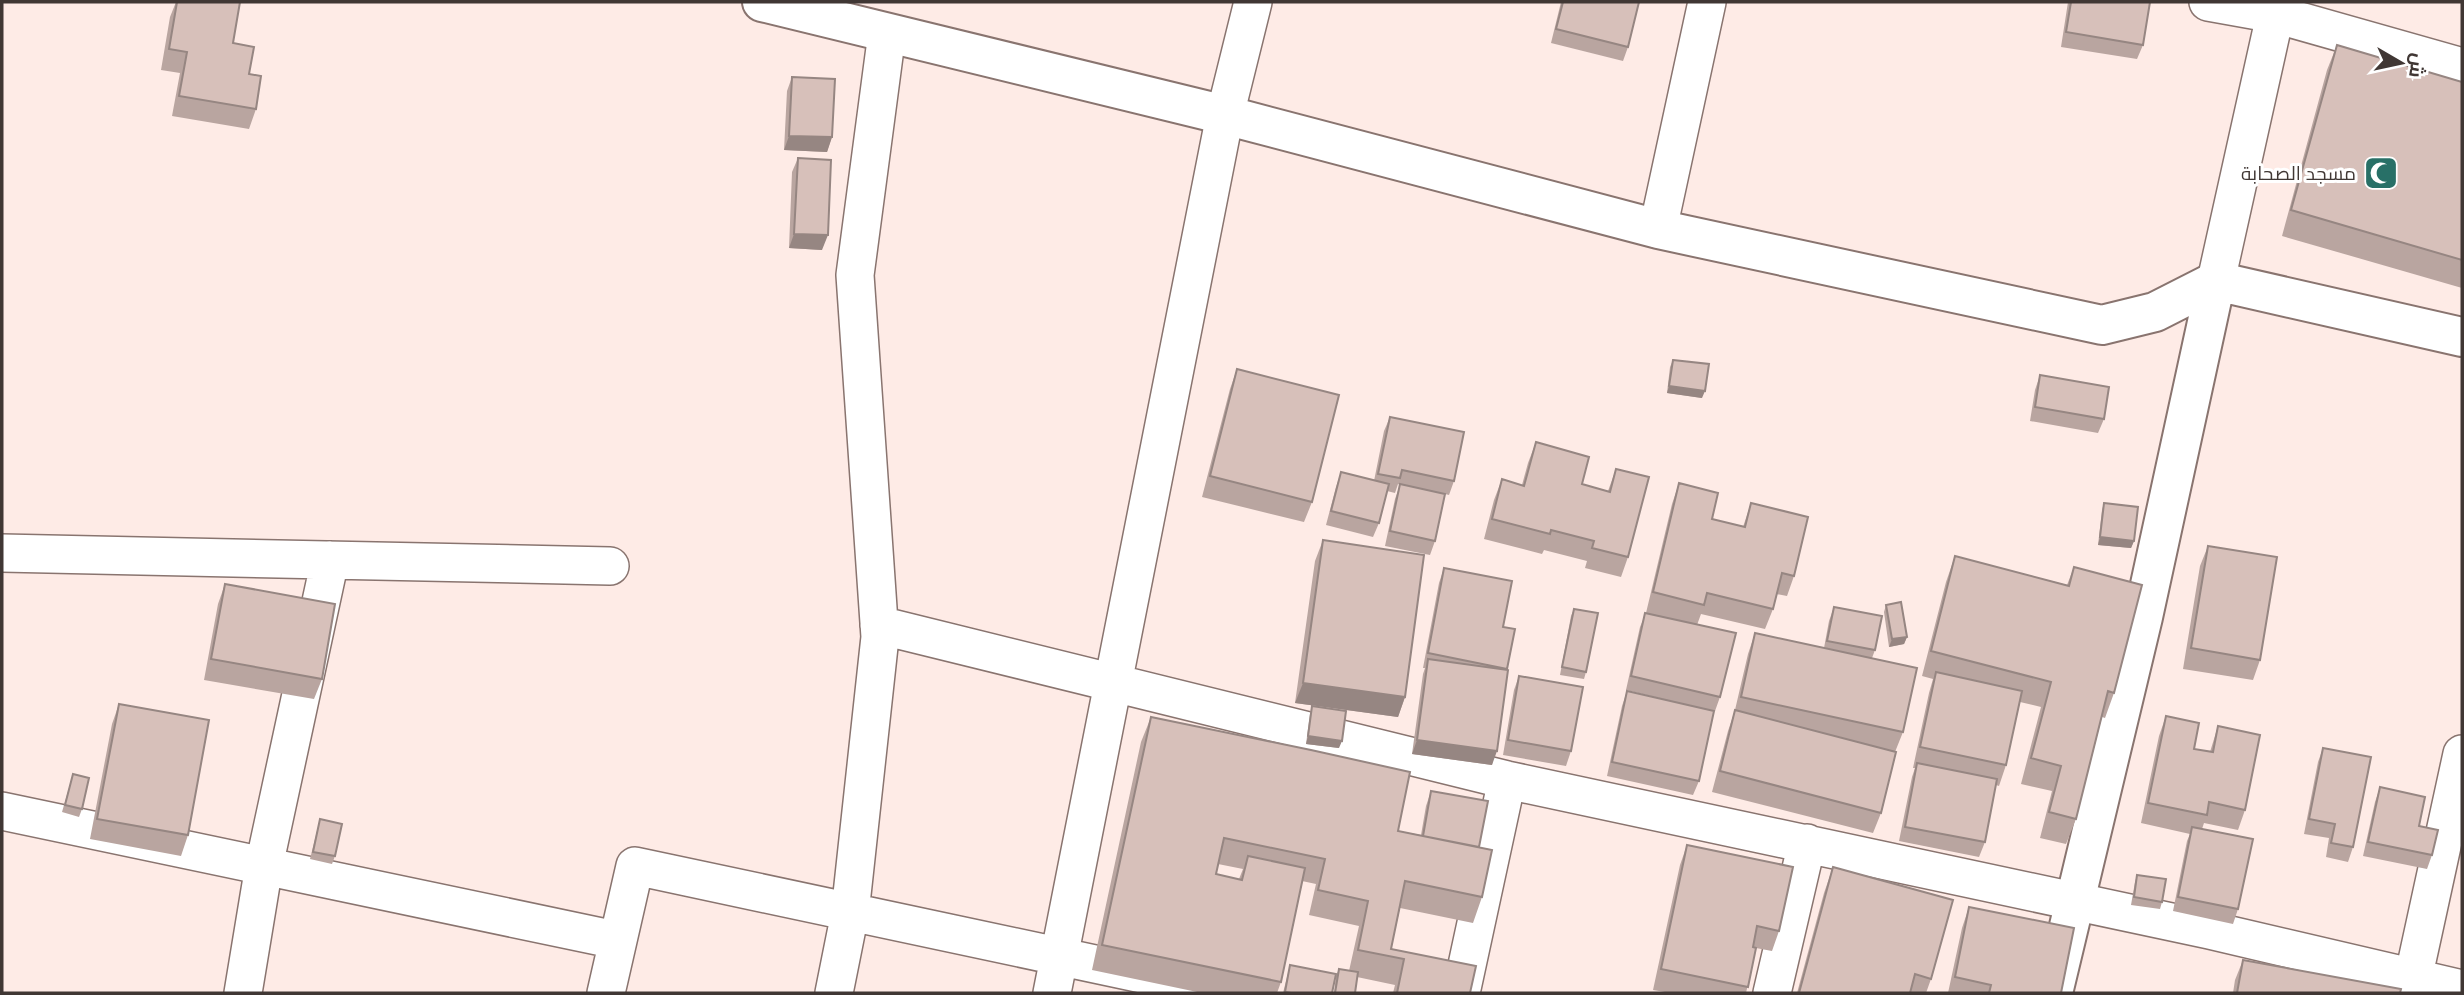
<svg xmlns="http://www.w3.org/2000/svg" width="2464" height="995" font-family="'PT Sans',Cairo,sans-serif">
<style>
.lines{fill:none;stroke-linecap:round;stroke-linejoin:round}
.minor-casing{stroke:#89746f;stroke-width:40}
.tertiary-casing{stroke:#89746f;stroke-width:42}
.minor{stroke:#fff;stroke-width:37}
.tertiary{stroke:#fff;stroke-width:38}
.wall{fill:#b9a5a0;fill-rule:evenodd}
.shaded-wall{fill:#968682}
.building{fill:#d7c0ba;stroke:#968682;stroke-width:2}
.labels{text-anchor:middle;stroke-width:6;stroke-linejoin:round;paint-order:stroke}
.poi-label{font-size:19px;fill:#403734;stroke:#fff;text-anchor:end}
</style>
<rect width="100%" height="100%" fill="#feebe6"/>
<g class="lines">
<g class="minor-casing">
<path id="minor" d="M2208 2 2275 14 2462 67
M1658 229 1707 2
M2216 281 2278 2
M2 553 610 566
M330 560 264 866 616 940
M879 625 1507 780 2209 930 2462 989
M2 811 264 866 243 993
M606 993 635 866 1231 993
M834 993 850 913 880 637 855 275 887 33
M1052 993 1225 115 1253 2
M1461 993 1507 780
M1772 993 1807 843
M2410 993 2462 754"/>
</g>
<g class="tertiary-casing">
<path id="tertiary" d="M762 2 1225 115 1658 229 2102 325 2155 312 2216 281 2462 337
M2053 993 2143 617 2216 281"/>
</g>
<use href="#minor" class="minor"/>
<use href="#tertiary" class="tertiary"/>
</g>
<path class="wall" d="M176 2H240L233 43 249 74 256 109 249 129 172 116 180 73 161 70 170 17Z
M1561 2H1639L1628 47 1623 61 1551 43Z
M2068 2H2150L2143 45 2137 59 2061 47Z
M2337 45 2462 82V288L2282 236 2327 70Z
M792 77 832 137 827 152 784 150 787 91Z
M798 158 822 250 789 248 792 172Z
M1673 360 1702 398 1667 393 1670 367Z
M1237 369 1312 502 1304 522 1202 497 1230 389Z
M2040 375 2104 419 2098 433 2030 421 2035 390Z
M1390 417 1454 481 1449 495 1445 494 1435 541 1430 555 1385 546 1395 499 1400 485 1398 484 1395 493 1387 491 1379 523 1373 537 1326 525 1336 487 1341 472 1374 481 1384 431Z
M1536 442 1582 484 1608 491 1616 469 1628 557 1621 577 1585 568 1587 561 1544 550 1542 554 1484 539 1494 500 1502 479 1522 485 1528 463Z
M1679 483 1712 519 1743 527 1751 503 1794 576 1787 596 1776 594 1773 609 1765 629 1701 614 1697 625 1720 697 1715 711H1714L1699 781 1693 795 1607 776 1622 706 1627 691 1692 706 1626 690 1640 627 1646 613 1672 504Z
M2104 503 2134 541 2131 548 2098 545 2102 510Z
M1323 540 1405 697 1398 717 1295 703 1315 561Z
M2208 546 2260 660 2253 680 2183 669 2200 566Z
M1955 556 2067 585 2074 567 2114 693 2105 718 2102 717 2076 819 2066 844 2040 838 2052 791 2021 784 2041 707 2020 702 2006 765 1999 786 1996 785 1985 842 1979 857 1899 841 1912 777 1915 768H1913L1929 693 1933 679 1922 676 1946 582Z
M1444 568 1503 627 1515 629 1507 670 1492 765 1412 754 1423 674 1425 668H1423L1439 583Z
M225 584 322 679 314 699 204 680 218 604Z
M1886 605 1907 637 1904 644 1889 647 1884 612Z
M1834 607 1875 650 1872 658 1903 732 1895 752 1881 813 1873 833 1712 792 1728 731 1735 710 1748 654 1755 633 1824 648 1829 621Z
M1574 609 1586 672 1584 679 1560 675 1571 616Z
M1519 676 1571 751 1566 766 1503 755 1514 690Z
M119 704 188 835 181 856 90 839 112 724Z
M1312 706 1339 748 1306 744 1310 714Z
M2166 716 2194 749 2210 752 2218 726 2245 810 2238 830 2204 823 2202 829 2238 909 2233 924 2173 911 2187 841 2190 834 2141 823 2159 736Z
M1151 717 1398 831 1421 835 1426 806 1431 791 1479 848 1482 897 1473 923 1400 908 1391 949 1470 993H1393L1395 985 1357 977 1355 993H1334L1336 976 1339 969 1349 971 1359 926 1309 915 1316 884 1302 881 1281 982 1277 993H1202L1092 970 1141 742ZM1218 864 1243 869 1239 879 1216 874Z
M2323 748 2353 847 2348 862 2326 857 2329 838 2304 834 2318 762Z
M73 774 82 809 79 817 62 812Z
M2380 787 2419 826 2432 855 2427 869 2363 856 2375 802Z
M320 819 335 856 332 864 310 859Z
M1687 845 1779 931 1772 951 1756 948 1746 993H1671L1653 990 1680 865Z
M1833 867 1931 979 1926 993H1797L1824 893Z
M2137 875 2162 902 2160 909 2131 905 2135 882Z
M1969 907 2061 993H1948L1962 928Z
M2243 960 2400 993H2233L2235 980Z
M1290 965 1332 993H1283Z"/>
<path class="shaded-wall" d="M789 136 832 137 827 152 784 150Z
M794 234 828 235 822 250 789 248Z
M1669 386 1705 391 1702 398 1667 393Z
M2100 537 2134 541 2131 548 2098 545Z
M1907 637 1904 644 1889 647 1892 639Z
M1303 683 1405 697 1398 717 1295 703Z
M1308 736 1342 741 1339 748 1306 744Z
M1417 740 1497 751 1492 765 1412 754Z"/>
<path class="building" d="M177 2H240L233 43 254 47 249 74 261 76 256 109 179 96 187 52 169 49Z
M1563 2H1639L1628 47 1556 29Z
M2071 2H2150L2143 45 2066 32Z
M2337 45 2462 82V260L2291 210Z
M792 77 835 79 832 137 789 136Z
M798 158 831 160 828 235 794 234Z
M1673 360 1709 364 1705 391 1669 386Z
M1237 369 1339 395 1312 502 1210 476Z
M2040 375 2109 387 2104 419 2035 407Z
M1390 417 1464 432 1454 481 1402 470 1400 478 1378 474Z
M1536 442 1589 457 1582 484 1610 492 1616 469 1649 477 1628 557 1592 548 1594 541 1551 530 1550 534 1492 519 1502 479 1524 486Z
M1341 472 1389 484 1379 523 1331 511Z
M1679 483 1718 493 1712 519 1745 527 1751 503 1808 517 1794 576 1782 573 1773 609 1707 593 1704 605 1653 592Z
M1400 484 1445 494 1435 541 1390 531Z
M2104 503 2138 507 2134 541 2100 537Z
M1323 540 1424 555 1405 697 1303 683Z
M2208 546 2277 557 2260 660 2191 648Z
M1955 556 2069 586 2074 567 2142 585 2114 693 2108 691 2076 819 2049 812 2061 766 2031 758 2051 682 1931 651Z
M1444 568 1512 581 1503 627 1515 629 1507 669 1428 653Z
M225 584 335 604 322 679 211 659Z
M1901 602 1907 637 1892 639 1886 605Z
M1834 607 1882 616 1875 650 1827 641Z
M1574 609 1598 613 1586 672 1562 667Z
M1645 613 1736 633 1720 697 1631 676Z
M1755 633 1917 668 1903 732 1741 697Z
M1428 659 1508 670 1497 751 1417 740Z
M1936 672 2022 691 2006 765 1920 747Z
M1519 676 1583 687 1571 751 1508 740Z
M1627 691 1714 711 1699 781 1612 762Z
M119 704 209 720 188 835 97 819Z
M1312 706 1346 711 1342 741 1308 736Z
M1735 710 1896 752 1881 813 1720 771Z
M2166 716 2199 723 2194 749 2213 752 2218 726 2260 735 2245 810 2209 802 2207 815 2148 803Z
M1151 717 1311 750 1410 772 1398 831 1492 850 1482 897 1405 881 1391 949 1476 966 1470 993H1397L1404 959 1358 950 1368 901 1318 890 1325 859 1224 838 1216 874 1242 880 1248 856 1305 868 1281 982 1102 945Z
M2323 748 2371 757 2353 847 2331 843 2335 824 2309 819Z
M1917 763 1997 779 1985 842 1905 827Z
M73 774 89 778 82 809 65 805Z
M2380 787 2425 797 2419 826 2438 830 2432 855 2368 842Z
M1431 791 1488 801 1479 847 1423 836Z
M320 819 342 824 335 856 313 852Z
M2192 827 2253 839 2238 909 2178 897Z
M1687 845 1793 867 1779 931 1757 926 1753 947 1756 948 1748 987 1661 969Z
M1833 867 1953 900 1931 979 1915 974 1910 993H1799Z
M2137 875 2166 879 2162 902 2134 897Z
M1969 907 2074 928 2061 993H1989L1991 985 1955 977Z
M2243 960 2401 989 2400 993H2237Z
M1290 965 1336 974 1332 993H1291L1285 992Z
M1339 969 1358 972 1355 993H1335Z"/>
<defs>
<g id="mosque-square" transform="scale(1.75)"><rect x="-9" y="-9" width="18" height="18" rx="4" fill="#287067" stroke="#fff"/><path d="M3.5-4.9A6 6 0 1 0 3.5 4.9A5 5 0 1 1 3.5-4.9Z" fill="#fff"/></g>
</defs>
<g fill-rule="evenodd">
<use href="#mosque-square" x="2381" y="173"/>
</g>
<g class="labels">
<g class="poi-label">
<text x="2356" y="180">مسجد الصحابة</text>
</g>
</g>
<rect width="2464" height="995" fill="none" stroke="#403734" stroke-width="7"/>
<g transform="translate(2401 63) rotate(99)" stroke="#ffffff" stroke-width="5" paint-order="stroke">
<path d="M0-5L12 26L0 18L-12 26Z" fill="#403734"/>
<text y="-10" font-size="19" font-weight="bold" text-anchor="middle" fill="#403734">ش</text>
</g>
</svg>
